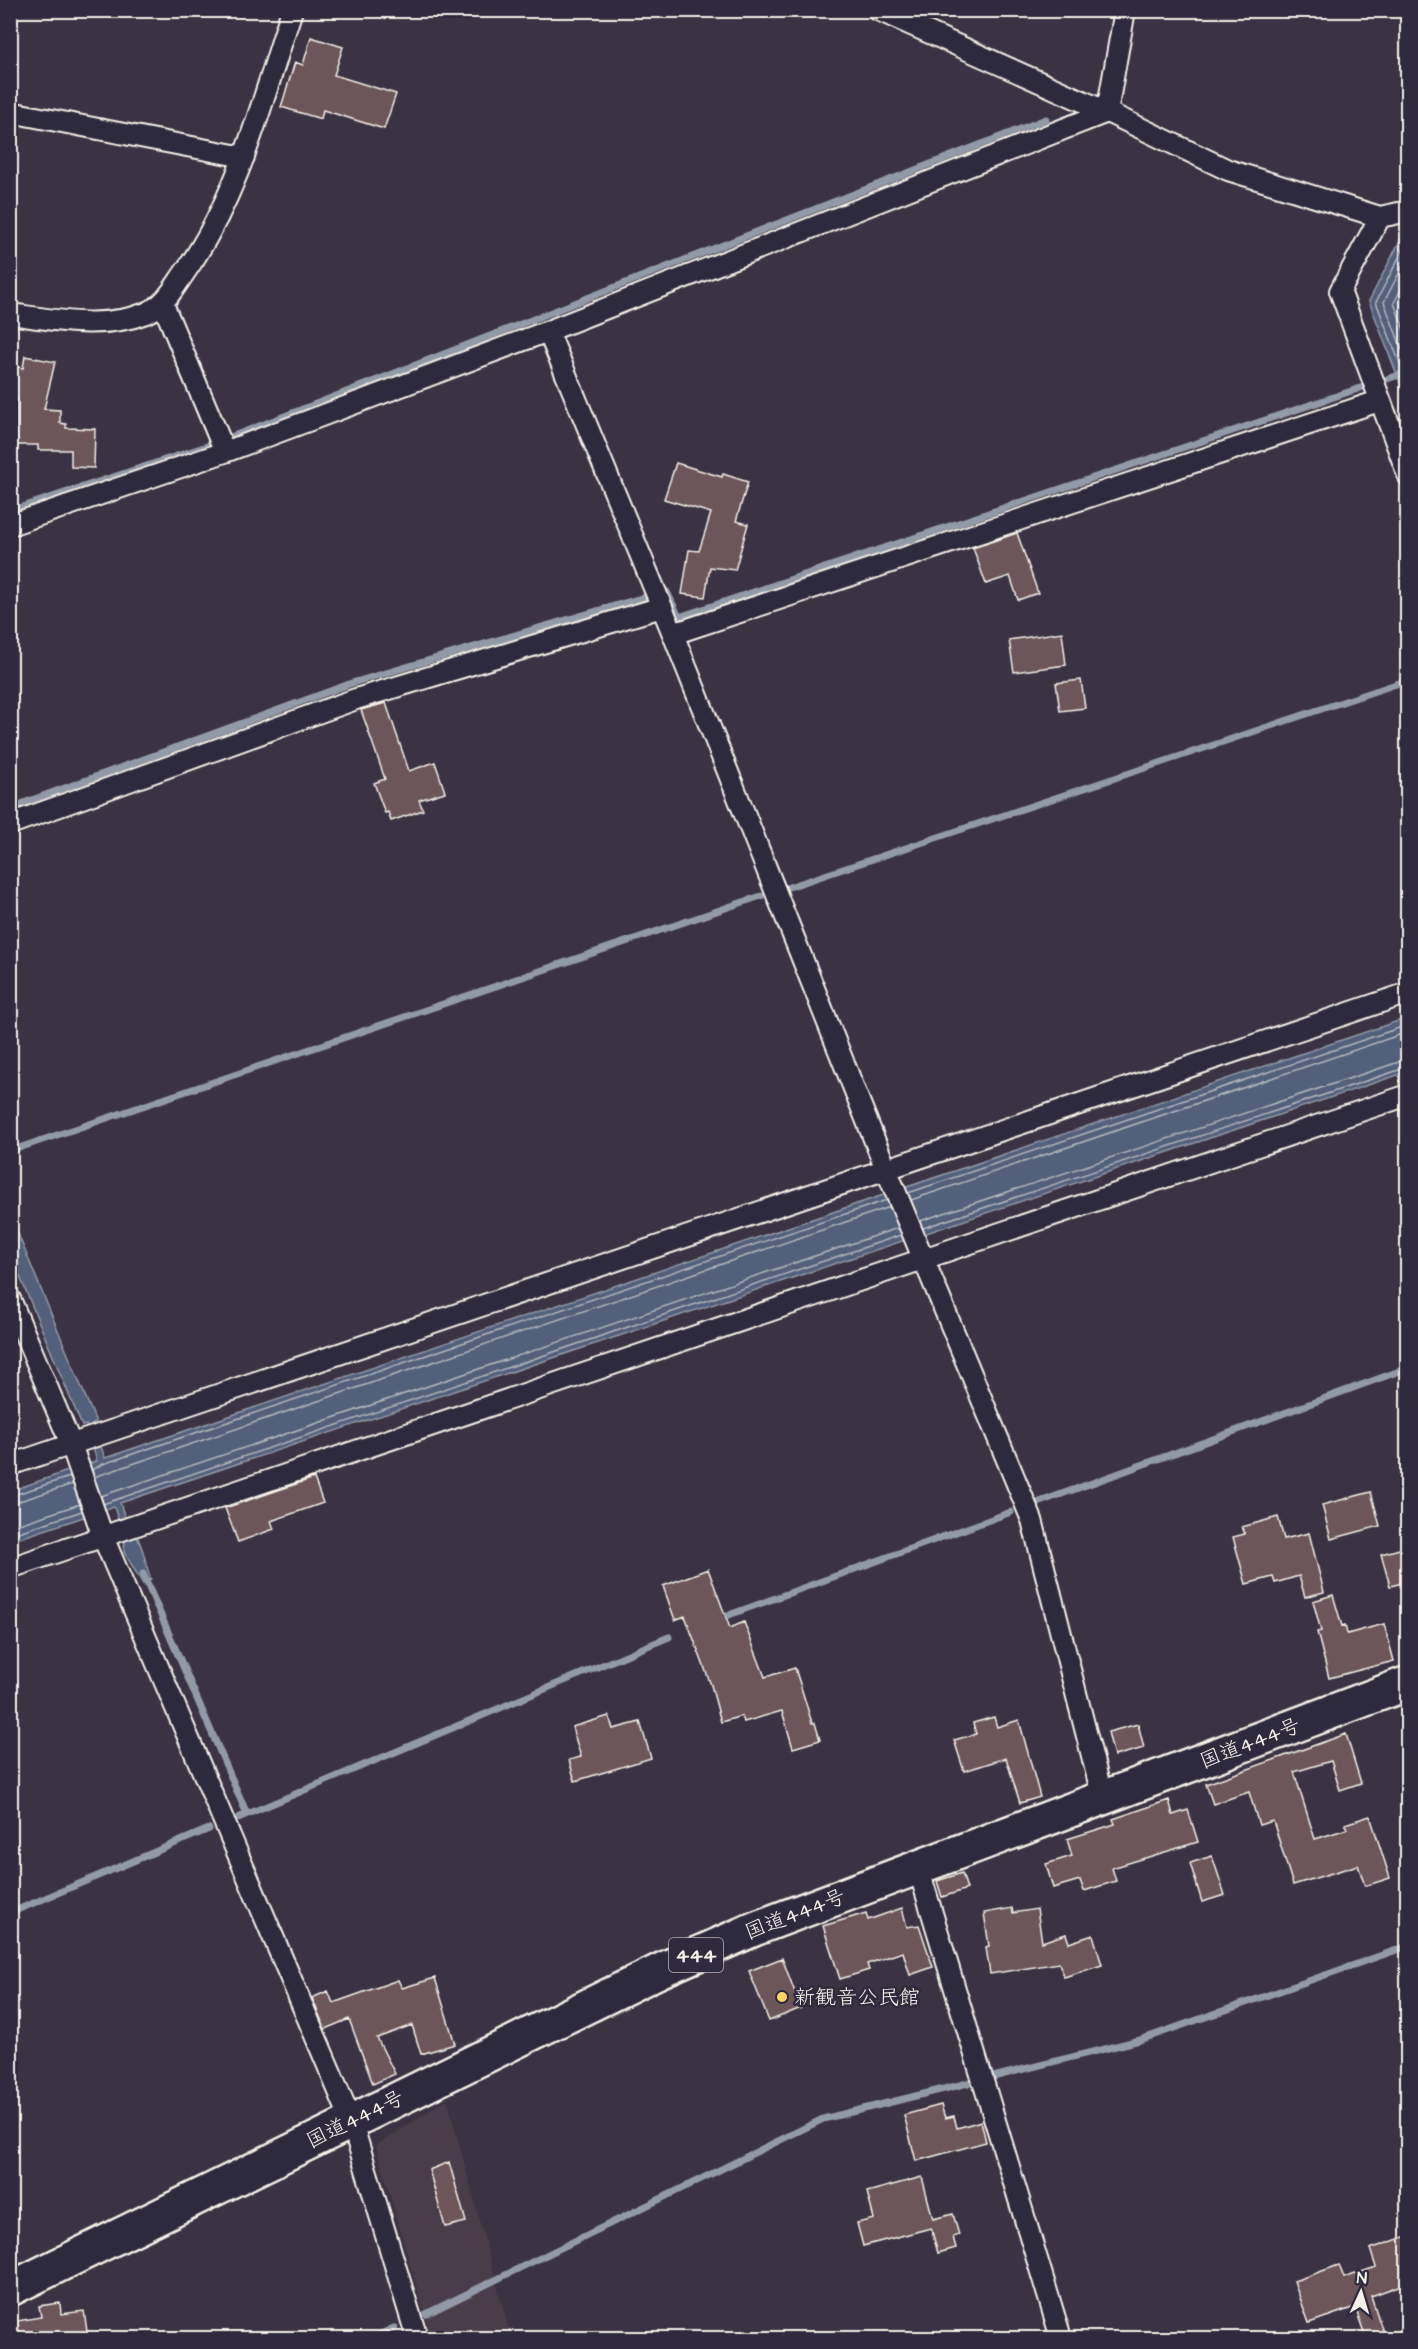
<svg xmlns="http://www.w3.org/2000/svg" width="1418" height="2349" font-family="'Architects Daughter','Klee One',sans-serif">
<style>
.built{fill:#4a3e4a}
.water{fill:#53607c;stroke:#939aa7;stroke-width:1.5}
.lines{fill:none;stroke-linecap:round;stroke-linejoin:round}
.shore{stroke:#b4b7bd;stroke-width:1.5}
.stream{stroke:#939aa7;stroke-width:7}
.building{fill:#6c575a;stroke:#f4f1e8;stroke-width:1.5}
.street-casing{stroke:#f4f1e8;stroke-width:24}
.highway-casing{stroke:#f4f1e8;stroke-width:38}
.street{stroke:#2f2a3d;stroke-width:20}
.highway{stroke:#2f2a3d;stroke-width:33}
.poi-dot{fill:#ffd166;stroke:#2f2a3d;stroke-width:2}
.labels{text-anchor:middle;stroke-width:5;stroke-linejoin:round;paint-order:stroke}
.shield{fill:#2f2a3d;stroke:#b9b5b5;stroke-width:1.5}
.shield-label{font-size:20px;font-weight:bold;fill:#f4f1e8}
.street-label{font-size:21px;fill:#f4f1e8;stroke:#2f2a3d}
.poi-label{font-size:21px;fill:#f4f1e8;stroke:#2f2a3d;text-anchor:start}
</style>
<rect width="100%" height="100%" fill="#3b3343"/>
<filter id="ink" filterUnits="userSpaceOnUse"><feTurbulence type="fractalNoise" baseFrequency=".0167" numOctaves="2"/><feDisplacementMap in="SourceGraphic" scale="12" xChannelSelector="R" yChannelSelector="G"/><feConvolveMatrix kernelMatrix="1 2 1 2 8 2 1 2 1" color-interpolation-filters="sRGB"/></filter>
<g filter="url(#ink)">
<path class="built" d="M447 2099 511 2338H401L428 2326 376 2146Z"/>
<path class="water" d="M1407 234H1408L1407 401 1369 301 1403 235Z
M1407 1018V1072L120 1503 131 1535 135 1534C144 1545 145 1565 151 1579L143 1584 124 1552 125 1540 114 1507 11 1541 10 1491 97 1461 86 1425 82 1426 11 1255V1217L96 1422 93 1424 105 1458Z"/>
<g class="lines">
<path class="shore" d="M1408 240 1376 302 1408 384
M1408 256 1384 302 1408 365
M1408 275 1394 303 1408 340
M908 1193 1408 1025
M911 1200 1408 1032
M920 1221 1408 1059
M923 1228 1408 1067
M92 1470 103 1464 887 1200
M94 1477 890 1207
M10 1496 70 1477
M101 1496 898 1228
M10 1504 73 1484
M103 1504 901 1235
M10 1527 80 1504
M10 1535 82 1511"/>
<path class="stream" d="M231 437 1046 119
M10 511 210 445
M667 592 679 617 1408 372
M10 808 352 683 648 596
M789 887 1408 680
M10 1151 761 896
M1037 1503 1408 1368
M143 1574 247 1814
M718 1619 1011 1512
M238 1818 669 1637
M10 1913 209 1829
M993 2077 1140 2040 1408 1946
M426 2314 823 2119 968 2083
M372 2338 394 2328"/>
</g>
<path class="building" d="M311 37 343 47 334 75 396 94 384 129 323 110 321 119 281 107 295 62 303 65Z
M25 356 55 362 44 409 60 410V423L66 424V428L95 429 94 468 71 467V450H38V445H16L17 399 10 397V365L23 368Z
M676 463 722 477 723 474 748 482 736 521 748 524 735 570 710 567 705 597 682 594 689 550 699 551 711 513 664 499Z
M1017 533 1038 593 1018 600 1010 576 986 584 973 548Z
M1062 632 1066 665 1014 672 1009 640Z
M1081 680 1085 708 1060 711 1056 683Z
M386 703 409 771 435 762 445 792 419 800 423 810 391 821 388 812 385 813 374 783 385 779 361 710Z
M314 1478 323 1503 271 1521 274 1529 238 1542 225 1508Z
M1371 1492 1380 1526 1331 1539 1322 1505Z
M1278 1517 1284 1539 1309 1533 1324 1592 1305 1597 1299 1576 1275 1583 1273 1577 1246 1584 1233 1537 1245 1534 1242 1527Z
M1407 1547V1582L1390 1586 1381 1554Z
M708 1569 730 1628 744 1622 765 1677 795 1668 812 1723H815L820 1740 793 1748 782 1711 744 1722 742 1716 721 1722 711 1685 685 1616 675 1620 663 1586Z
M1333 1595 1342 1626 1345 1625 1347 1634 1384 1624 1394 1661 1329 1678 1317 1632 1321 1631 1313 1601Z
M609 1716 613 1729 640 1722 651 1758 575 1781 569 1760 581 1757 572 1727Z
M994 1717 997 1727 1019 1720 1040 1797 1020 1803 1006 1758 964 1771 954 1740 976 1734 973 1723Z
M1138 1724 1144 1748 1114 1756 1108 1732Z
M1346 1734 1361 1783 1340 1790 1331 1761 1294 1772 1315 1839 1347 1829 1345 1824 1370 1816 1390 1878 1365 1886 1358 1865 1293 1885 1273 1821 1259 1825 1249 1792 1213 1804 1206 1784Z
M1169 1800 1173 1815 1188 1810 1198 1842 1112 1868 1116 1881 1084 1891 1080 1880 1053 1888 1046 1864 1072 1856 1067 1839 1115 1824 1113 1819Z
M1212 1856 1225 1895 1202 1902 1190 1863Z
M962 1873 967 1889 942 1897 937 1881Z
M902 1908 907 1927 919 1925 933 1967 910 1975 903 1952 867 1964 869 1970 840 1979 823 1926 866 1913 868 1920Z
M1012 1908 1013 1913 1037 1909 1042 1942 1066 1934 1069 1943 1093 1935 1102 1965 1064 1977 1059 1963 990 1974 986 1947 989 1946 984 1913Z
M782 1958 801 2008 769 2021 749 1971Z
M435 1978 455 2044 421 2054 412 2025 377 2038 395 2074 373 2084 349 2019 325 2029 312 1998 328 1991 333 2003 398 1980 402 1988Z
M941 2105 945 2118 954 2116 957 2128 981 2121 986 2142 916 2161 904 2115Z
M449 2162 466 2222 445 2227 429 2170Z
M922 2177 933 2219 953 2214 959 2235 953 2237 956 2248 938 2253 931 2228 863 2246 857 2223 874 2219 867 2192Z
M1407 2236V2283L1371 2296 1385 2338H1366L1355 2307 1309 2323 1294 2281 1339 2265 1344 2278 1376 2267 1370 2249Z
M60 2303 61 2314 84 2311 88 2338H20L17 2321 41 2317 39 2306Z"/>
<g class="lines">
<g class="street-casing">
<path id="street" d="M878 10 1107 112 1228 170 1380 217 1408 211
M10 112 244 157
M1107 112 1125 10
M1380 217 1340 291 1408 475
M163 304 225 452
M10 314C55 320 103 330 146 313 164 306 172 291 183 275 239 197 262 101 292 10
M548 331 673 634 886 1169 1032 1520 1103 1799
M10 525 225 452 548 331 1107 112
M673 634 1379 401
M10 824 356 699 662 607
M10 1299 71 1444 103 1537 351 2120 417 2338
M10 1465 1408 993
M10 1568 1408 1095
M918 1867 1061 2338"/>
</g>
<g class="highway-casing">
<path id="highway" d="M10 2289 659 1971 754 1929 1408 1683"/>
</g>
<use href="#street" class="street"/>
<use href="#highway" class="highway"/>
</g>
</g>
<circle class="poi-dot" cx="782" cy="1997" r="6"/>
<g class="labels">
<rect class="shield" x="669" y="1938" width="54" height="34" rx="4.5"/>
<g class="shield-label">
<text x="696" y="1962">444</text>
</g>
<g class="street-label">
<text transform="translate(1250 1743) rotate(-21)" y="7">国道444号</text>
<text transform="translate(795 1914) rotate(-21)" y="7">国道444号</text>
<text transform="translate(355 2119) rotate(-26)" y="7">国道444号</text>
</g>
<g class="poi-label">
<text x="794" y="2004">新観音公民館</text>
</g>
</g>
<rect width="1418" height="2349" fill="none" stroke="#2f2a3d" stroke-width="36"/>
<rect x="18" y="18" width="1382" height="2313" fill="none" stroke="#f4f1e8" stroke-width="2" filter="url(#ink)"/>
<g transform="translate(1361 2292) rotate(4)" stroke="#2f2a3d" stroke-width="4.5" paint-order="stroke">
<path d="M0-4.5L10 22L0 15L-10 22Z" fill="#f4f1e8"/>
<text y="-9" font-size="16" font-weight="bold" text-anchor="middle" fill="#f4f1e8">N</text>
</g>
</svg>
